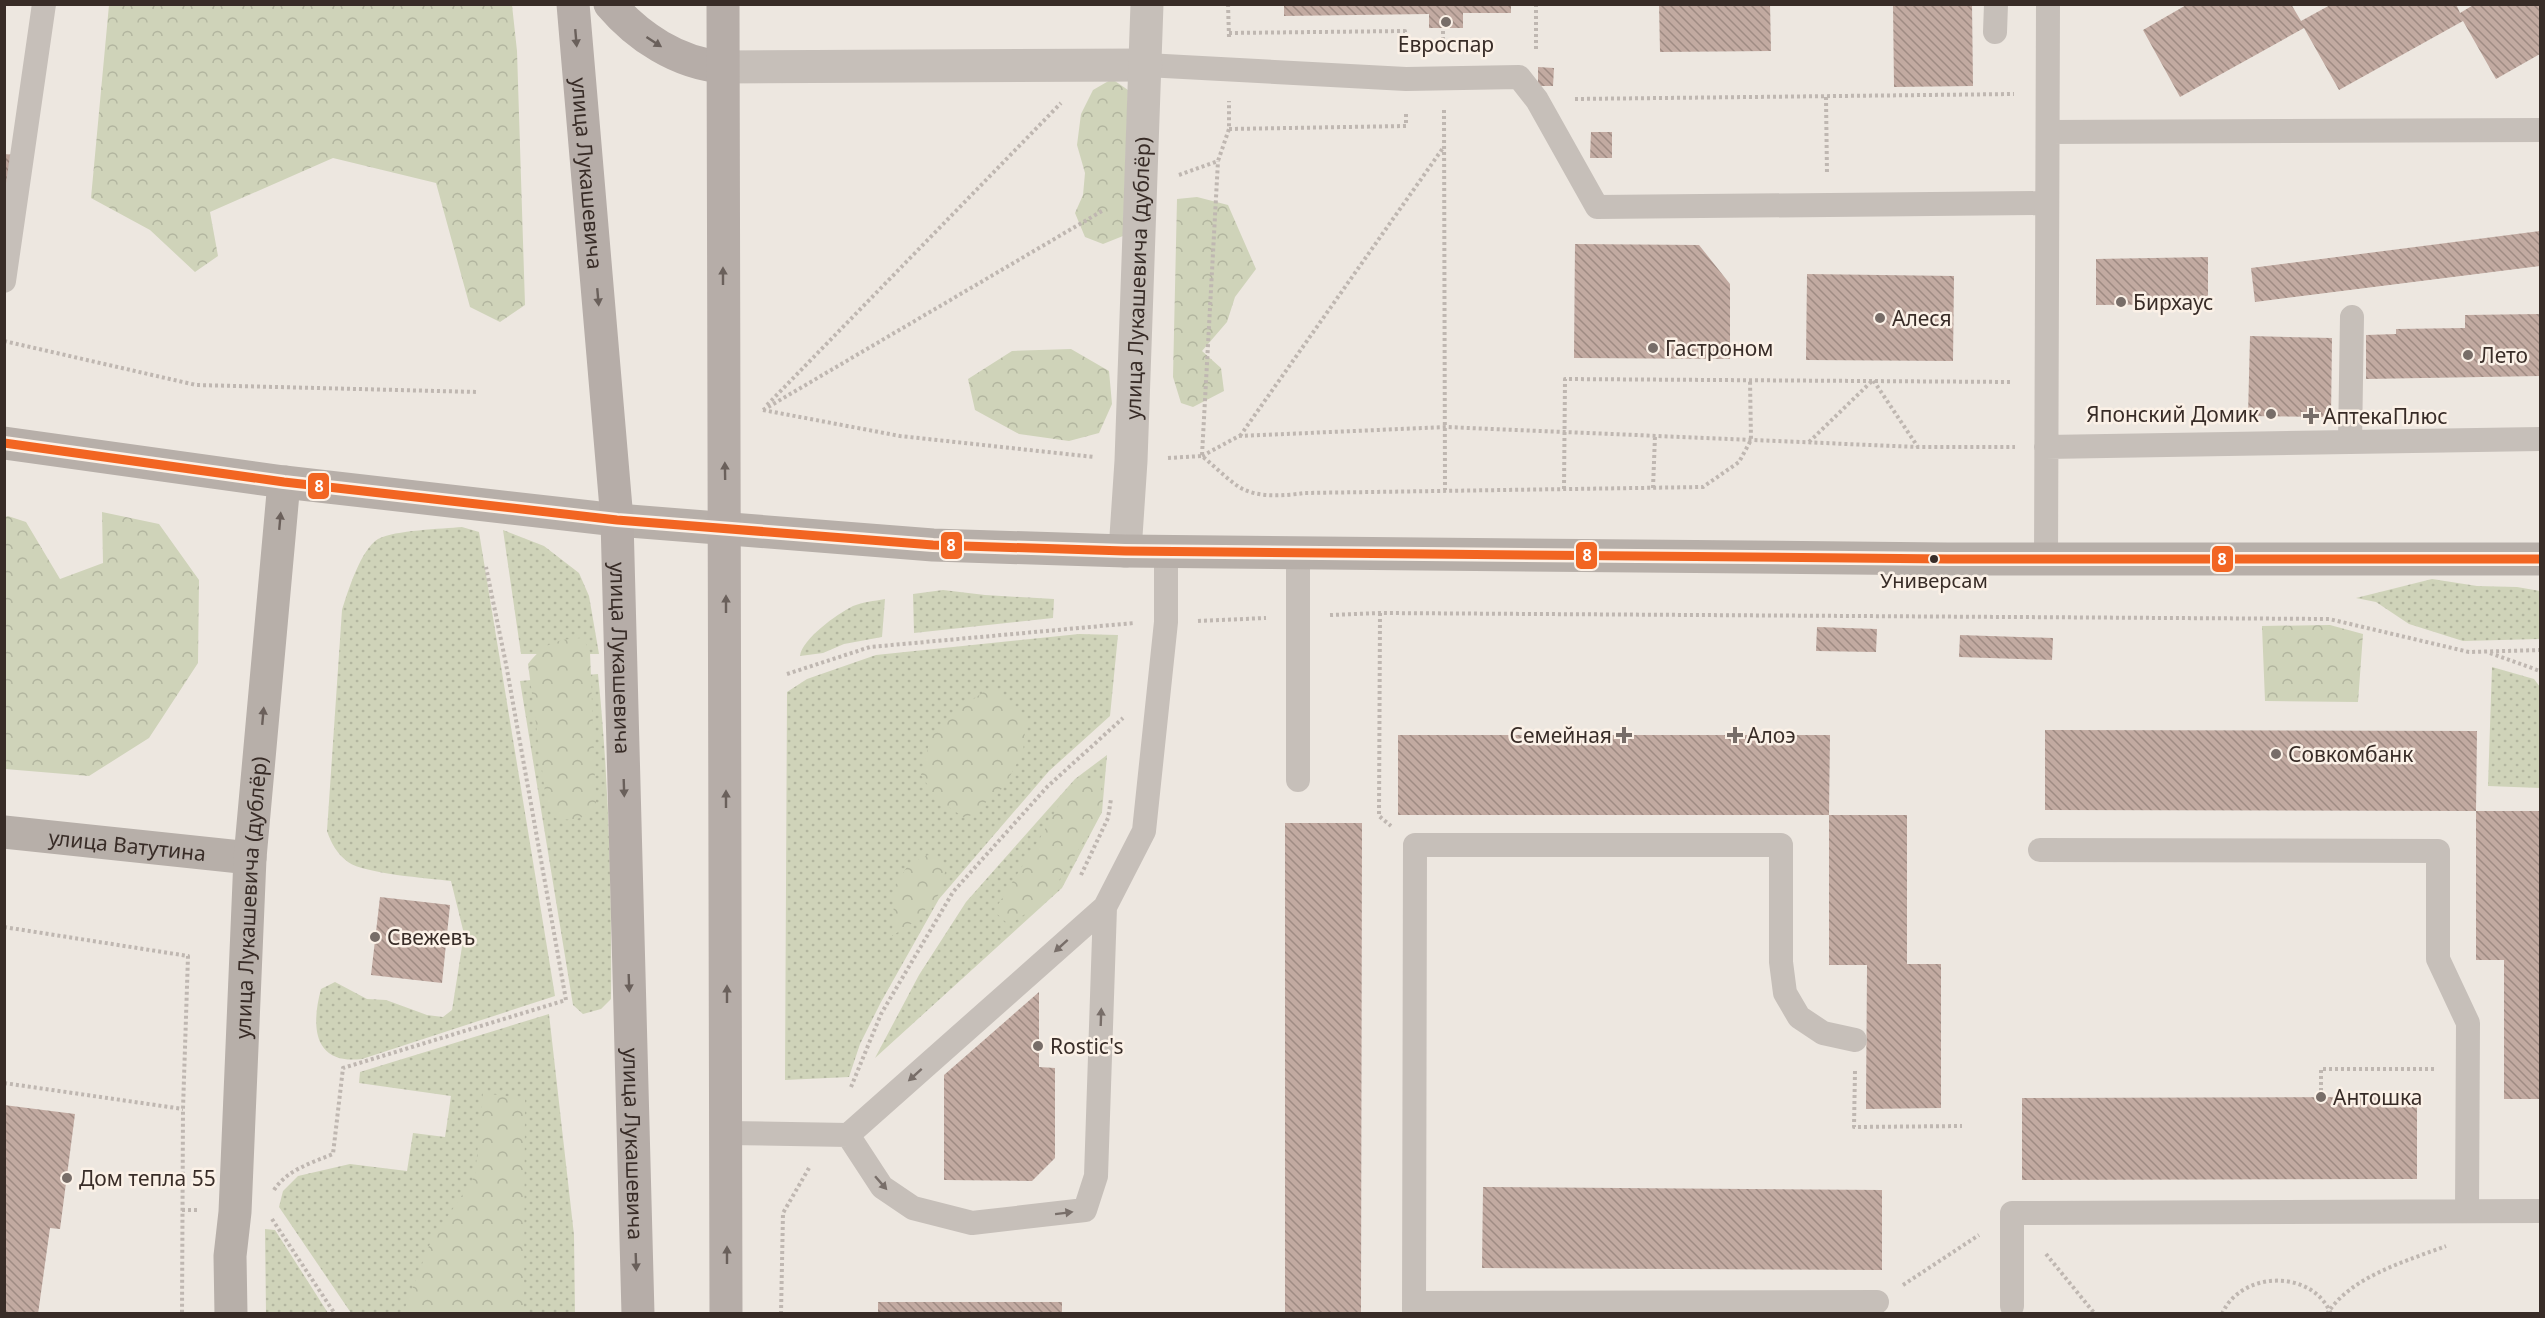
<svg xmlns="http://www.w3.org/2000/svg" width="2545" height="1318" font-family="'Noto Sans',sans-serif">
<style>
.grass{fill:url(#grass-dots)}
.forest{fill:url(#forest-crowns)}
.building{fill:url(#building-back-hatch)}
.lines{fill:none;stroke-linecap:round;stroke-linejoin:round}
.path{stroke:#bfb7b1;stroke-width:4;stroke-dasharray:3 3;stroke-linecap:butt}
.lane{stroke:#c6bfb9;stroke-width:24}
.street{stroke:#c6bfb9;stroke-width:33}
.secondary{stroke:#b7afa9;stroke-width:33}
.primary{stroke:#b6ada8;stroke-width:33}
.bus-1-casing{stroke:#fbf1e7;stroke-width:14}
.bus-1{stroke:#f26522;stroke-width:9}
.oneway{fill:#6a605b}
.oneway2{fill:#6b605b}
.oneway3{fill:#786e69}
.poi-dot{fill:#776d68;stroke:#fbf1e7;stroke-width:2}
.bus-dot{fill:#382c27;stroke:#fbf1e7;stroke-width:2}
.labels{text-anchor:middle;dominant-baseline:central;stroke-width:5;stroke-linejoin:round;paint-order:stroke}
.bus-label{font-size:20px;fill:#382c27;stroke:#fbf1e7}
.poi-label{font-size:21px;fill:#382c27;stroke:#fbf1e7;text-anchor:start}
.street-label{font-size:21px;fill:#382c27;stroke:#fbf1e7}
.line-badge{stroke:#fbf1e7;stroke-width:2}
.badge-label{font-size:16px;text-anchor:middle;font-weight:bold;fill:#fff}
</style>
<defs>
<pattern id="grass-dots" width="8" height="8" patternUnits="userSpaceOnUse" patternTransform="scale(1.5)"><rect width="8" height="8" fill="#cfd3b9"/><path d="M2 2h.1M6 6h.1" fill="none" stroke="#b2b59f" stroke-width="1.8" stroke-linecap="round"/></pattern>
<pattern id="forest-crowns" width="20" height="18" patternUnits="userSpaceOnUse" patternTransform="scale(1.5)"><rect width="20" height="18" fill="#cfd3b9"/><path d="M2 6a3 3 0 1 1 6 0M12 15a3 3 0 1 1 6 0" fill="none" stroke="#b2b59f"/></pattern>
<pattern id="building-back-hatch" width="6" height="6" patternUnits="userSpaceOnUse" patternTransform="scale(1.5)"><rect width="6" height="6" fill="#c2aaa1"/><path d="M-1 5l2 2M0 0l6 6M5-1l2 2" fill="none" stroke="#9f8b83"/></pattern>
</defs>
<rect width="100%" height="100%" fill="#ede7e0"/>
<path class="grass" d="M462 527 479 532 555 996 362 1059C313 1065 311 1026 321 989L335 982 367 999 386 1000 427 1015 443 1017 452 1010 464 934 451 881C427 878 365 874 348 862 337 854 331 843 327 831L342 610C348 591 361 549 378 539 395 530 442 529 462 527Z
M503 530 544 546 579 573 589 596 599 654H521Z
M2432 579 2477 586 2517 587 2540 591V639L2463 641 2409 624 2376 602 2356 598Z
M943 590 985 595 1054 599 1053 618 914 633 913 594Z
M885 599 882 637 844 644 823 653 800 656C802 639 837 614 853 606 863 602 874 601 885 599Z
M1079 634 1118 635 1110 716 1049 771 939 899 881 1002 860 1044 849 1077 785 1080 787 692 807 679 876 655Z
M2492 667 2534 679 2540 687V788L2488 786Z
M598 674C609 782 612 890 611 999L601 1009 583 1014 573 1005 520 681Z
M1107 755 1102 812 1062 888 875 1058 919 975 966 902 1075 779Z
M549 1014 574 1235 575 1313H351L279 1207 283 1191 298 1176 350 1164 407 1171 413 1133 445 1137 451 1096 359 1083 360 1072Z
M265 1229 275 1230 328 1313H266Z"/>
<path class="forest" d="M109 5H512L517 51 525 305 500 322 470 307 436 183 333 158 210 212 218 256 195 272 150 230 91 198Z
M1112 79 1128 90 1123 236 1103 244 1085 237 1075 213 1083 195 1085 173 1077 145 1081 114 1093 90Z
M1197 197 1228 205 1256 269 1235 297 1227 322 1202 351 1221 368 1224 391 1193 407 1181 403 1173 377 1177 199Z
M1071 349 1109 371 1112 404 1099 433 1069 441 1019 434 975 410 968 379 1012 351Z
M102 512 159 524 199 580 198 663 149 738 89 776 5 769V517L8 516 26 522 60 579 103 563Z
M2330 625 2363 634 2358 702 2265 701 2262 626Z
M583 638 590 652 596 805C582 821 575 821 555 818L547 807 528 664C544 643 557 639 583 638Z
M989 688 1009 700 1026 717 1023 752 1004 787 966 819 937 799 921 775 931 736 954 713Z
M1082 777 1101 781 1102 812 1048 898 1009 925 994 911 1040 838 1065 794Z
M928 855 946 866 942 891 914 922 892 936 895 887 908 865Z
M483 1093 525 1099 524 1313H403L431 1241 475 1176Z"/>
<path class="building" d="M1284 4H1511V13H1463V28H1429V14L1284 16Z
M1659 4H1770L1771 51 1660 52Z
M1893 4H1972L1973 86 1894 87Z
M2188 4H2291L2301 21 2332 4H2456L2460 13 2475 4H2540V54L2496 79 2463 21 2339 90 2304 28 2180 97 2143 30Z
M1538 67 1554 68 1553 86H1538Z
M1591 132H1612V158H1590Z
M4 154 16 155 4 227Z
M2540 231V266L2255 302 2251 268Z
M1575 244 1699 245 1730 284V359L1574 358Z
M2208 257V304L2096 305V259Z
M1807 274 1954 276 1953 361 1806 360Z
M2540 314V376L2366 379V335L2396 334V329L2465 328V315Z
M2250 336 2332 338 2331 417 2248 416Z
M1817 627 1877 629 1876 652 1816 651Z
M1960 635 2053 638 2052 660 1959 657Z
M2045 730 2477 731 2476 811H2540V1099H2504V960H2476V811L2045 810Z
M1398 735H1830L1829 815H1398Z
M1829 815H1907V964H1941V1108L1866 1109 1867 965H1829Z
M1285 823H1362L1361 1314H1285Z
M380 897 450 905 442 983 371 975Z
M1039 992V1067L1055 1068V1158L1032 1181 944 1180V1075Z
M2417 1097V1179L2022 1180V1098Z
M4 1105 75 1114 60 1229 50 1228 38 1314H4Z
M1483 1187 1882 1190V1270L1482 1268Z
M878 1302H1062V1314H878Z"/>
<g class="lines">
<path class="path" d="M1228 4 1229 37
M1536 4V49
M1229 33 1405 31V47
M1443 46V28
M1826 97 1827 174
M1575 99 2014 94
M1444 110 1445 490
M1229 129 1406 126V112
M1179 175 1218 161 1229 129V101
M4 341 196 385 478 392
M767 405 1061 103
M763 410 900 436 1094 457
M763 410 1102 211
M1240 436 1443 148
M1809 442 1873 380 1918 447
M1202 455 1218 161
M1202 456 1239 436 1446 427 1918 447H2015
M1168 458 1202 456C1214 466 1226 478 1239 487 1257 498 1284 496 1304 493L1703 487 1739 462 1751 440 1750 380
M1653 488 1655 436
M1564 489 1565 379 2013 382
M1380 613 1379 816 1391 826
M1330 615 1380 613 2329 619 2469 652 2540 650
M1198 621 1266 618
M2490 653 2540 671
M787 674 870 647 1134 623
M1081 875 1108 818 1111 799
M4 927 188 956 183 1109 182 1314
M1855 1071 1854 1127 1962 1126
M4 1083 183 1109
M851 1087 881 1014 953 892 1047 787 1123 718
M2321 1097V1069H2437
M274 1190C287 1170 311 1163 333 1154L343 1068 566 1000 506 664 486 567
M182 1210H199
M272 1219 335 1314
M2046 1254 2095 1314
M1903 1285 1979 1235
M781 1314 783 1213 809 1168
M2222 1314C2241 1270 2313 1269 2331 1314
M2327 1314C2351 1276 2407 1261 2446 1246"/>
<path class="lane" d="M1995 32 1996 4
M1146 65 1406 79 1519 77 1537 100 1597 207 2047 203
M2048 132 2540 130
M4 281 44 4
M2350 442 2352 317
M2046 447 2540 439
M2046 559 2048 4
M1298 780V552
M2040 850 2438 851V959L2468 1023 2467 1211
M727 1133 848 1135 1105 907 1144 831 1166 622V551
M848 1135 882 1187 913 1208 972 1223 1085 1210 1096 1176 1105 907
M1414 1303 1877 1302
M2012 1306V1213L2540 1211
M1414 1314 1415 845H1781V962L1785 993 1799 1017 1823 1033 1855 1040"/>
<g class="street">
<path d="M722 67 1146 65"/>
<path id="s1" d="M1125 551 1131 461 1147 4"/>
</g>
<g class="secondary">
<path d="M4 443 284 482 617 520 933 545 1125 551 1947 559H2540"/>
<path id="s2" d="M4 832 250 858"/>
<path id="s3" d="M231 1314 230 1256 235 1212 250 858 284 482"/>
</g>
<g class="primary">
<path id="s4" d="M573 4 617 520 638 1314"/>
<path d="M610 4C638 37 678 63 722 67"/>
<path d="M723 4 726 1314"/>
</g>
<defs>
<path id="bus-1" d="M4 443 284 482 617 520 933 545 1125 551 1947 559H2540"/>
</defs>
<use href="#bus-1" class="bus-1-casing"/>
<use href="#bus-1" class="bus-1"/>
</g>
<defs><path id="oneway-solid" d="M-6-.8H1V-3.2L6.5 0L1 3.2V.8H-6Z" transform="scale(1.5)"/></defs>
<g class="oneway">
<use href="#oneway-solid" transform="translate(576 38) rotate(85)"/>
<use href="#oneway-solid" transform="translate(654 42) rotate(33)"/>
<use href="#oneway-solid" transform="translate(723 276) rotate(-90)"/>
<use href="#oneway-solid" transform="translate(598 297) rotate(85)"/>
<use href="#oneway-solid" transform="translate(725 471) rotate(-91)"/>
<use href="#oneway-solid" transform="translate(726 604) rotate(-90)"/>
<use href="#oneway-solid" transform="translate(624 788) rotate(88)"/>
<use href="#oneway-solid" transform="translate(726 799) rotate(-90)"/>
<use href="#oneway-solid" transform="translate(629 983) rotate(88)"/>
<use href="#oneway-solid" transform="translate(727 994) rotate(-90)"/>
<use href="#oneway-solid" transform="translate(727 1255) rotate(-90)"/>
<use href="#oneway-solid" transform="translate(636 1262) rotate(88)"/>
</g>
<g class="oneway2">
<use href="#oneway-solid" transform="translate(280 521) rotate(-85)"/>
<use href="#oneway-solid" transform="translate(263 716) rotate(-85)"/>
</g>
<g class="oneway3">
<use href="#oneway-solid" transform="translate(1061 946) rotate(138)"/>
<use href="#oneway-solid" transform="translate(1101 1017) rotate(-88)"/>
<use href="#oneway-solid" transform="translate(915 1075) rotate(138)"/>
<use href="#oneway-solid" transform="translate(881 1183) rotate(49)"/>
<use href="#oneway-solid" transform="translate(1064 1213) rotate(-7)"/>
</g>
<g class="poi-dot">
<circle cx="1446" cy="22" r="6"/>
<circle cx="2121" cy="302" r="6"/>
<circle cx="1880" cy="318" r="6"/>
<circle cx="1653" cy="348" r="6"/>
<circle cx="2468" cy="355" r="6"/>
<circle cx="2271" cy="414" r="6"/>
<path d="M2308 407h6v6h6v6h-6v6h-6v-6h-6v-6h6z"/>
<path d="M1621 726h6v6h6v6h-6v6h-6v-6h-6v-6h6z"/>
<path d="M1732 726h6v6h6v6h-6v6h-6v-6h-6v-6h6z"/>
<circle cx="2276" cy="754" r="6"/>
<circle cx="375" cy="937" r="6"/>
<circle cx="1038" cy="1046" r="6"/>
<circle cx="2321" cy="1097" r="6"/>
<circle cx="67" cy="1178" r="6"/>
</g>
<circle class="bus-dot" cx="1934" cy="559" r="5"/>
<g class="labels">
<g class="bus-label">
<text x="1934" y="580">Универсам</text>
</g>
<g class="poi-label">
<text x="1446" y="44" text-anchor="middle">Евроспар</text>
<text x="2133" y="302">Бирхаус</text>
<text x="1892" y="318">Алеся</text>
<text x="1665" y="348">Гастроном</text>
<text x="2480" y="355">Лето</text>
<text x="2259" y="414" text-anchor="end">Японский Домик</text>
<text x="2323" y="416">АптекаПлюс</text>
<text x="1612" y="735" text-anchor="end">Семейная</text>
<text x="1747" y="735">Алоэ</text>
<text x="2288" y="754">Совкомбанк</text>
<text x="387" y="937">Свежевъ</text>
<text x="1050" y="1046">Rostic's</text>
<text x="2333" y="1097">Антошка</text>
<text x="79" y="1178">Дом тепла 55</text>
</g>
<g class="street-label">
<text stroke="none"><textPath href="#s4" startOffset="170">улица Лукашевича</textPath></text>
<text stroke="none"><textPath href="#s1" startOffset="273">улица Лукашевича (дублёр)</textPath></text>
<text stroke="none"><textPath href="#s4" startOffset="656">улица Лукашевича</textPath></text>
<text stroke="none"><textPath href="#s2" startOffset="124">улица Ватутина</textPath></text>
<text stroke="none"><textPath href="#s3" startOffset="417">улица Лукашевича (дублёр)</textPath></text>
<text stroke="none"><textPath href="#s4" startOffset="1142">улица Лукашевича</textPath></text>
</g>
</g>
<g class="line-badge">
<rect x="307" y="472" width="23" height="28" rx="6" fill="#f26522"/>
<rect x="940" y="531" width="23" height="29" rx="6" fill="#f26522"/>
<rect x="1575" y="541" width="23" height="29" rx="6" fill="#f26522"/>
<rect x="2211" y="545" width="23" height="28" rx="6" fill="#f26522"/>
</g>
<g class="badge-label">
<text x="319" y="492">8</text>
<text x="951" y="551">8</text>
<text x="1587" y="561">8</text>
<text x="2222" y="565">8</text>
</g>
<rect width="2545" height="1318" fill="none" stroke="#382c27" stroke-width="12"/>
</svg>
